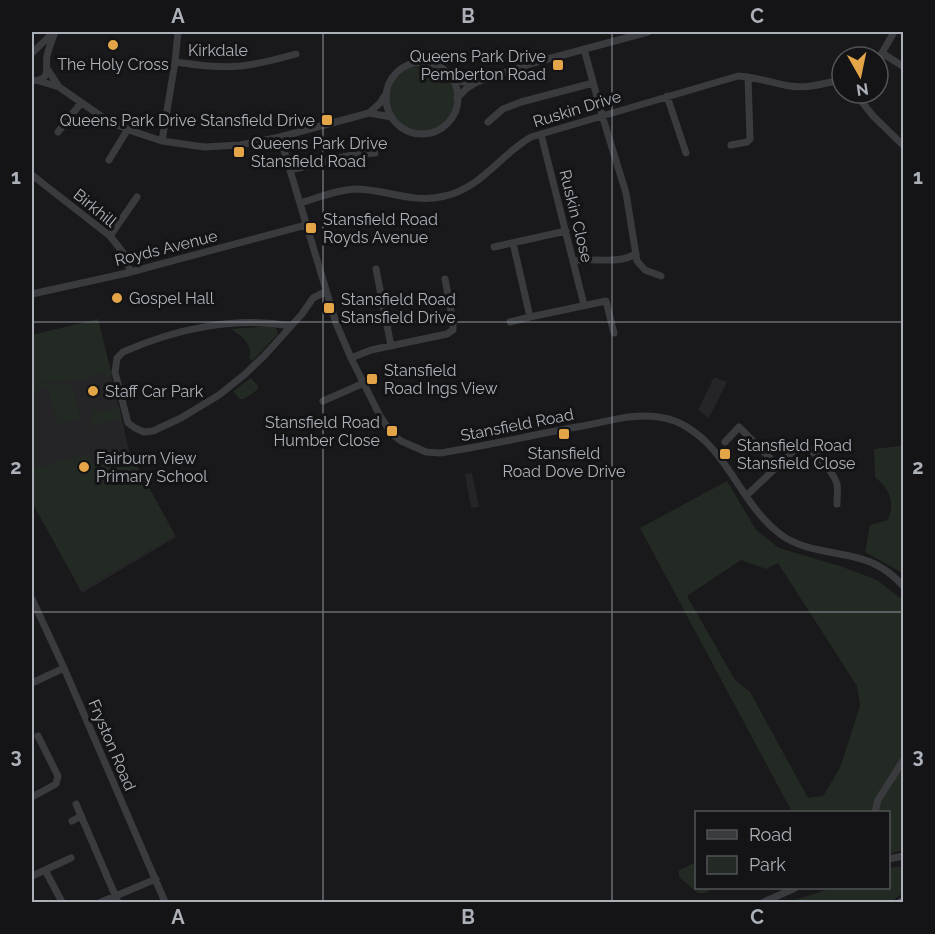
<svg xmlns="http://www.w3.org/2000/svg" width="935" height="934" font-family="Raleway,sans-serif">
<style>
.built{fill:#252527}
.green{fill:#232a23;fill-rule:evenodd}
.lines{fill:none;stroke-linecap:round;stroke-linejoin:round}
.minor{stroke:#3a3b3f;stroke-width:7}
.rail{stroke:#4f5156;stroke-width:2;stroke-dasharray:8 6;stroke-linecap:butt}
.grid{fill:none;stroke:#acb1b9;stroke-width:1.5;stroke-opacity:0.55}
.poi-dot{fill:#e3a548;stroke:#141416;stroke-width:2}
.labels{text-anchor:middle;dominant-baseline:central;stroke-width:6;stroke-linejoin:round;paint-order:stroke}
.street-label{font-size:16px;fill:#acb1b9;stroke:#141416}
.poi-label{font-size:16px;fill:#acb1b9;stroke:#141416;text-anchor:start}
.neatline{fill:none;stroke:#acb1b9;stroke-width:2}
.grid-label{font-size:20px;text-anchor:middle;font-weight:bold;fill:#acb1b9}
</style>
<rect width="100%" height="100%" fill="#19191b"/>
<path class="built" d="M100 331 124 428 129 451 176 537 82 593 32 502V335Z
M714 377 727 382 709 418 698 410Z
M472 473 479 507 471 508 465 474Z"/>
<path class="green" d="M389 98a33 33 0 1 1 66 0a33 33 0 1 1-66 0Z
M98 319 112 376 106 378 105 373 74 381 73 380 43 383 32 386V335Z
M272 326 276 328 278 334 252 361 249 358C254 344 241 336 231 329Z
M251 378 258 386 257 390 244 399H239L233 391Z
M71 383 81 419 58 425 48 388 32 392V388L46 384Z
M118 406H119L122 419 92 426 90 425 93 412 117 408Z
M903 444V573L865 552 870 525 888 520C895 502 890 489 875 477L874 449 900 446Z
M90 454 91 463 104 460 105 465 117 462 116 458 130 454 175 535 81 590 32 502V462L34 468Z
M727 481 756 530 779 548 840 566 877 580 903 600V850L889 854 888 812H792L640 528ZM741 560 766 569 778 563 857 686 860 706 840 768 823 796 808 798 750 692 735 680 687 596Z
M696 862V888H714L705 893H698L679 877V870Z
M903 866V893L891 902H789L832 888H888L889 868Z"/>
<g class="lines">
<path class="minor" d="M584 49 602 115 626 193 637 261 645 270 661 276
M32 53 54 32
M882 53 904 67
M878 57 882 53 894 32
M175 62C197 65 218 68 241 66 259 64 278 59 296 54
M386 98a36 36 0 1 1 72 0a36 36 0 1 1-72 0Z
M48 70 59 87
M452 79 463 82H477
M32 81C52 80 45 69 47 56 49 47 52 40 55 32
M39 81 59 87 108 121 135 132 162 141 190 145 205 147 240 145 280 137 369 113 391 117
M855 93 873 116 904 146
M667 96 686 153
M457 98 467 88 477 82 533 63 648 32
M369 113 380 103 385 95
M488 122 503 109 521 102 593 83
M58 132 81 103
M541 134 584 305
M280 137 336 323 351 358 380 416 392 434 401 441 426 452 440 453C488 446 535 434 583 426 609 421 638 412 664 418 680 421 691 429 703 439 733 467 747 509 780 534 801 550 829 551 854 557 873 561 891 572 904 587
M162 141 175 62 178 32
M731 145 747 142 750 139 748 77
M109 160 128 129
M290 170 352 155 375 153
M32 175 110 236 125 255 130 271
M300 203C318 198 339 189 358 189 388 190 413 204 445 196 481 188 500 155 531 137L738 76C756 77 772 83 790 86 807 89 825 83 842 80
M110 236 137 197
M513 243 530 317 606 301 614 333
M494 247 566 231
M574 261C590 258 606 262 622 259 627 258 632 256 636 254
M376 269 391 346
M32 294 127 273 306 225
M510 322 530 317
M291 326C235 316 175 329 123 352L117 358 115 372 128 423 135 428 144 432 153 431 181 418 219 395 244 375 264 356 302 314 313 298 325 292
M351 358 371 350 447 334 453 330V322L445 279
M323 401 364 383
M725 442 739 427 777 465
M746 496 800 445C813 448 833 471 837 484 838 490 837 497 837 504
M32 599 64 668 165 902
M32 683 64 668
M32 797 56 784 58 776 38 736
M76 804 118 902
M875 812 878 800 904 759
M72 821 81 816
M888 859 904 856
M45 870 62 902
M32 876 71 858
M101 902 156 879
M764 902 795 888"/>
<path class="rail" d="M896 902 904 897"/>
</g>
<path class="grid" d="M323 32V902M612 32V902M32 322H904M32 612H904"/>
<g class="poi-dot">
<circle cx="113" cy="45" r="6"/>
<rect x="552" y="59" width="12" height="12" rx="3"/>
<rect x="321" y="114" width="12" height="12" rx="3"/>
<rect x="233" y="146" width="12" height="12" rx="3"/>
<rect x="305" y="222" width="12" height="12" rx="3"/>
<circle cx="117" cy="298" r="6"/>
<rect x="323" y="302" width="12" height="12" rx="3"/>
<rect x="366" y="373" width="12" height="12" rx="3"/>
<circle cx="93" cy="391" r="6"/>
<rect x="386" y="425" width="12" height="12" rx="3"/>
<rect x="558" y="428" width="12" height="12" rx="3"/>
<rect x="719" y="448" width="12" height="12" rx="3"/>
<circle cx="84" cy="467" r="6"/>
</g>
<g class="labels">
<g class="street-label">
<text x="218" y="50">Kirkdale</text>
<text transform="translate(577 109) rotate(-17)">Ruskin Drive</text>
<text transform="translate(95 208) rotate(39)">Birkhill</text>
<text transform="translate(576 216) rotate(76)">Ruskin Close</text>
<text transform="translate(166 248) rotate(-14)">Royds Avenue</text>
<text transform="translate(517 425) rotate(-11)">Stansfield Road</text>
<text transform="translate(112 745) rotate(67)">Fryston Road</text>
</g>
<g class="poi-label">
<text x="546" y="56" text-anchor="end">Queens Park Drive<tspan x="546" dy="18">Pemberton Road</tspan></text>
<text x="113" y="64" text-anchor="middle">The Holy Cross</text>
<text x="315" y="120" text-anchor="end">Queens Park Drive Stansfield Drive</text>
<text x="251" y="143">Queens Park Drive<tspan x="251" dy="18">Stansfield Road</tspan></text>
<text x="323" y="219">Stansfield Road<tspan x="323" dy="18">Royds Avenue</tspan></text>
<text x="129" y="298">Gospel Hall</text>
<text x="341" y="299">Stansfield Road<tspan x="341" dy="18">Stansfield Drive</tspan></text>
<text x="384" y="370">Stansfield<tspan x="384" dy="18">Road Ings View</tspan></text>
<text x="105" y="391">Staff Car Park</text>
<text x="380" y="422" text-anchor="end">Stansfield Road<tspan x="380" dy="18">Humber Close</tspan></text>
<text x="737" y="445">Stansfield Road<tspan x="737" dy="18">Stansfield Close</tspan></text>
<text x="564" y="453" text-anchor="middle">Stansfield<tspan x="564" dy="18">Road Dove Drive</tspan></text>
<text x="96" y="458">Fairburn View<tspan x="96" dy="18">Primary School</tspan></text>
</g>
</g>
<rect width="935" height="934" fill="none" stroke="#141416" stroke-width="66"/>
<rect x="695" y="811" width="195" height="78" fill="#141416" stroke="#515357" stroke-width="1.5"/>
<rect x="707" y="830" width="30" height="9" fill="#3a3b3f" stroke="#515357" stroke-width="1.5"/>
<text x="749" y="841" font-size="18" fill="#acb1b9">Road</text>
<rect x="707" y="856" width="30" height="18" fill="#232a23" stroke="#515357" stroke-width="1.5"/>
<text x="749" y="871" font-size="18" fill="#acb1b9">Park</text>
<g transform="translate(860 75) rotate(171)"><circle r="28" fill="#141416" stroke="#515357" stroke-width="1.5"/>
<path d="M0-4.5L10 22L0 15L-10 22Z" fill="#e3a548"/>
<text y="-9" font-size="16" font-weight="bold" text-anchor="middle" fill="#acb1b9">N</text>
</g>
<rect x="33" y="33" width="869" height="868" class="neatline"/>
<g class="grid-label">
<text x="178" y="23">A</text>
<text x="468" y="23">B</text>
<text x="757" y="23">C</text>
<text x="16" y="184">1</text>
<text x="918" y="184">1</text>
<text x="16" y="474">2</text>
<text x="918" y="474">2</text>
<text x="16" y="763">3</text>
<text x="918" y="763">3</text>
<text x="178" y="924">A</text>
<text x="468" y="924">B</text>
<text x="757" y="924">C</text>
</g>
</svg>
